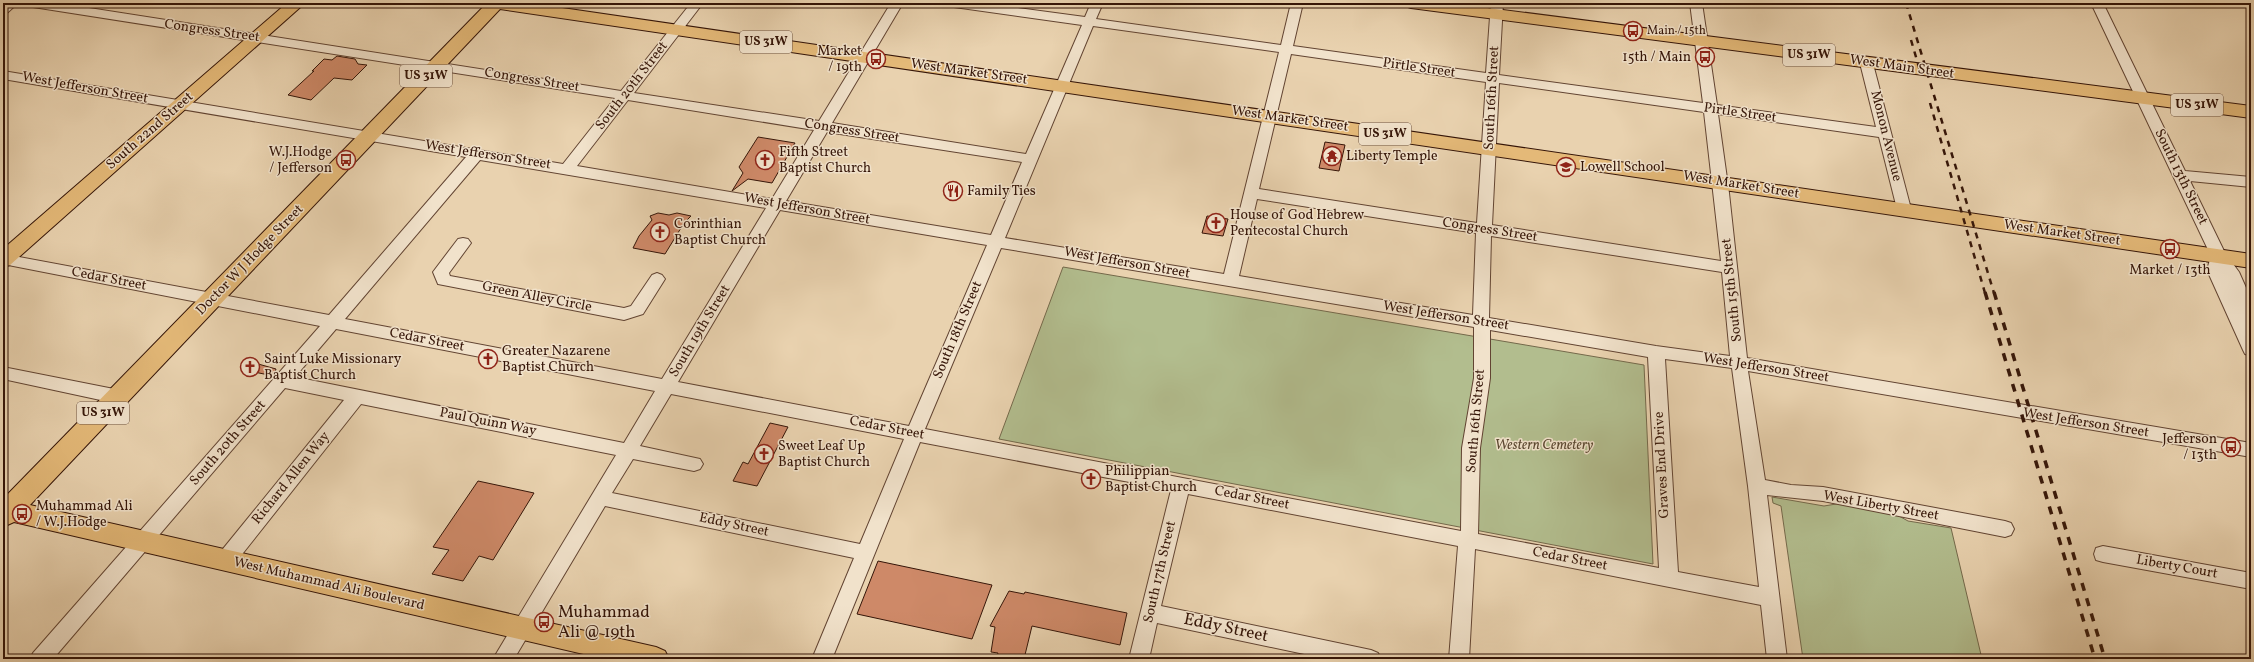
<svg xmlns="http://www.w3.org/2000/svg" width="2254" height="662" font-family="Vollkorn,serif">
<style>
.green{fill:#b2bd8e;stroke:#74694b}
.building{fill:#ce8968;stroke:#351508}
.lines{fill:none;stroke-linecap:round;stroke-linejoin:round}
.minor-casing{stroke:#624432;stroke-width:2}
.major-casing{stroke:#351508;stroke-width:2}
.minor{fill:#f1e2cb;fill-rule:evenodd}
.major{fill:#e4b978;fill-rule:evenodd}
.rail-far1{stroke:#351508;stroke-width:2.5;stroke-dasharray:6 6;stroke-linecap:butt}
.rail{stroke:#351508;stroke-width:3.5;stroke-dasharray:8 8;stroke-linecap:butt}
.labels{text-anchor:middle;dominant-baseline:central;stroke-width:3;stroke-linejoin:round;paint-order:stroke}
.far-poi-label{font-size:12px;fill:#351508;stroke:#f1e2cb;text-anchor:start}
.shield{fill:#f1e2cb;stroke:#6d5242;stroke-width:1}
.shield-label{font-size:13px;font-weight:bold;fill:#351508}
.street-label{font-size:14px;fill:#351508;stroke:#f1e2cb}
.poi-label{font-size:14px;fill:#351508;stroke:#f1e2cb;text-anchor:start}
.park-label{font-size:14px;font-style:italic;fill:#5a4730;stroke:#f1e2cb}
.near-poi-label{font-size:17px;fill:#351508;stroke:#f1e2cb;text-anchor:start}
.near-street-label{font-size:17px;fill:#351508;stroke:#f1e2cb}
</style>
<rect width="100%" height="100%" fill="#e9d2af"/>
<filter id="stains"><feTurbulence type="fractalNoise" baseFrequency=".005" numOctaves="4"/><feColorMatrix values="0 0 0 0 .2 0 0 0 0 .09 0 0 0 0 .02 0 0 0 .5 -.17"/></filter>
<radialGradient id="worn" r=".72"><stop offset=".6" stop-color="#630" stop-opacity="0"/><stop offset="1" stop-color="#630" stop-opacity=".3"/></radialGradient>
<path class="green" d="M1063 267 1644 365 1653 564 999 439Z
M1772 497 1824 506 1842 503 1890 511 1908 521 1951 528 1982 659H1803L1781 506 1773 503Z"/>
<path class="building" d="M337 56 355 59 358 64 367 65 352 80 334 78 311 100 288 95 314 71H312L324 59 332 60Z
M758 137 795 143 772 183 748 179 732 191 743 173 739 167Z
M1325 142 1345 145 1339 171 1319 168Z
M658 213 669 215 677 213 691 216 684 223 665 254 633 248 639 236 652 220 650 216Z
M1207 216 1228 219 1223 236 1202 233Z
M251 362 276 369 274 376 244 370Z
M770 423 788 427 757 486 733 481 743 462 748 464Z
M478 481 534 493 493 560 479 556 463 581 432 574 449 550 433 547Z
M878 561 992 585 972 639 857 614Z
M1009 591 1024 594 1025 592 1127 613 1120 645 1032 626 1024 659H996L998 653 991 652 995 627 990 626Z"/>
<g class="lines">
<defs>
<path id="minor" d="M4 3H18L7 13 3 14Z
M27 3H57L621 91 691 3H703L634 93 819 121 891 3H903L832 123 1026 154 1082 25 954 7 948 3H981L1085 17 1091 3H1103L1096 19 1281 45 1291 3H1303L1293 46 1486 73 1491 3H1503L1499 75 1703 103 1690 3H1702L1717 105 1876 127 1860 63 1862 60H1872L1911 209 1909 213H1899L1897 209 1879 137 1718 114 1729 193 1747 358 2251 443V457L1748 371 1765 480 1791 485 1823 487 2005 521 2011 523 2014 529 2011 535 2005 537 1823 501 1767 495 1787 659H1767L1761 605 1475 549 1469 659H1449L1458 546 1188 494 1161 606 1371 650 1378 653 1381 659H1328L1157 623 1149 659H1129L1171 490 920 442 832 659H812L854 558 605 506 514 659H493L616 455 361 404 232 567 225 569 218 567 216 561 218 555 344 400 285 388 53 659H30L33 653 320 326 3 264V254L329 315 466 157 3 79V71L563 164 615 98 33 7ZM1093 26 1279 52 1224 274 1005 238ZM1291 54 1486 82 1477 223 1259 189ZM1499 83 1704 112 1721 261 1492 225ZM628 100 814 130 772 199 577 166ZM827 132 1022 162 991 235 786 201ZM480 160 766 208 662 379 345 319ZM1257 199 1476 233 1473 315 1239 276ZM780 210 987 245 909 426 678 382ZM1491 236 1722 272 1730 356 1656 346 1489 318ZM1001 248 1474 327V378L1462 448 1461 531 925 429ZM336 329 655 391 624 443 295 377ZM1490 330 1648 357 1659 568 1478 534 1480 448 1490 378ZM1665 359 1732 368 1748 486 1759 587 1678 572ZM671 394 904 439 860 544 612 493 633 459 694 471 700 469 703 464 700 459 640 446Z
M2091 3H2103L2185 171 2251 177V187L2190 181 2225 253 2239 272 2251 299V323L2246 321 2251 332V356L2245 354 2243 350 2207 270 2211 256Z
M463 238 468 239 471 243 449 273 450 276 624 308 631 306 652 275 657 273 662 275 665 279 643 314 624 320 438 284 433 272 458 239Z
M3 367 119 390 125 392 127 397 125 402 119 404 3 379Z
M2103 546 2251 573V589L2103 562 2096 560 2094 554 2096 548Z"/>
<path id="major" d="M287 3H305L10 265 3 267V249Z
M487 3H528L2251 254V268L500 9 30 505 656 647 665 651 669 659H605L14 522 3 527V499Z
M1403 3H1449L2251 106V118L1411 8 1405 6Z"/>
</defs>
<use href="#minor" class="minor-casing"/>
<use href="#major" class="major-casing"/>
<use href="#minor" class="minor"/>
<use href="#major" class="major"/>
<path class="rail-far1" d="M1906 3 1994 293
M1911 40 1921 74
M1930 103 1985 293"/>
<path class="rail" d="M1985 292 2095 659
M1994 292 2105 659"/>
</g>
<defs>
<symbol id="bus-ring" viewBox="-11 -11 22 22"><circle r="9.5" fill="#f1e2cb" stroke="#8f2418" stroke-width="1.5"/><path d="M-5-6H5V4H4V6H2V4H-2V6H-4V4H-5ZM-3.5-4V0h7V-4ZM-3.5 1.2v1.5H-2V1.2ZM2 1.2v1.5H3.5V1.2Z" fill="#8f2418"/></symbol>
<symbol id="temple-ring" viewBox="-11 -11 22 22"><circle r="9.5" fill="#f1e2cb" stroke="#8f2418" stroke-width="1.5"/><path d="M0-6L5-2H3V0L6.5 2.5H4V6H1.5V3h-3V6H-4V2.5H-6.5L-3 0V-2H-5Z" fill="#8f2418"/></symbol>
<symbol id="church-ring" viewBox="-11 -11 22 22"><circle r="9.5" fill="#f1e2cb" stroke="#8f2418" stroke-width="1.5"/><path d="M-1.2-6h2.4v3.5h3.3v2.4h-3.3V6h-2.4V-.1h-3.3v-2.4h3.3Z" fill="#8f2418"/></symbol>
<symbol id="school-ring" viewBox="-11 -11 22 22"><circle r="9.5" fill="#f1e2cb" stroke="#8f2418" stroke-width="1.5"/><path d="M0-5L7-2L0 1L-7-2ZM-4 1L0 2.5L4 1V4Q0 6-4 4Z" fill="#8f2418"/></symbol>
<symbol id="restaurant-ring" viewBox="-11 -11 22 22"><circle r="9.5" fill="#f1e2cb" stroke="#8f2418" stroke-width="1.5"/><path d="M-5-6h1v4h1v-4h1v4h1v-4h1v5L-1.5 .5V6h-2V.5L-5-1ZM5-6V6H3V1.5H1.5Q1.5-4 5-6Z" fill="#8f2418"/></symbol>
</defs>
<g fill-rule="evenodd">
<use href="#bus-ring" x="1622" y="20" width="22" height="22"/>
<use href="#bus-ring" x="1694" y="46" width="22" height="22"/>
<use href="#bus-ring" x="865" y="48" width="22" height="22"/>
<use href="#temple-ring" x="1321" y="145" width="22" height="22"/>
<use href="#bus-ring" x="335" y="149" width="22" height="22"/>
<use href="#church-ring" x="754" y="149" width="22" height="22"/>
<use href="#school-ring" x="1555" y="156" width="22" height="22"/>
<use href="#restaurant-ring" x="942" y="180" width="22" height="22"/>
<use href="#church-ring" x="1205" y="212" width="22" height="22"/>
<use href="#church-ring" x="649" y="221" width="22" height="22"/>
<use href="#bus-ring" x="2159" y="238" width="22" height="22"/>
<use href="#church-ring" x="477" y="348" width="22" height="22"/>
<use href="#church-ring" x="239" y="356" width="22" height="22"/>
<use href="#bus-ring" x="2220" y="436" width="22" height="22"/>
<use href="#church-ring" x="753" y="443" width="22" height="22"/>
<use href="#church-ring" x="1080" y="468" width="22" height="22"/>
<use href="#bus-ring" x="11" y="503" width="22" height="22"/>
<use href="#bus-ring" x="533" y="611" width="22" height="22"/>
</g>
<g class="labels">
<g class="far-poi-label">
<text x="1647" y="31">Main / 15th</text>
</g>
<g class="shield">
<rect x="740" y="31" width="52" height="22" rx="3"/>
<rect x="1783" y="44" width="52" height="22" rx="3"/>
<rect x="400" y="65" width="52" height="22" rx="3"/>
<rect x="2171" y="94" width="52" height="22" rx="3"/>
<rect x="1359" y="123" width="52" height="22" rx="3"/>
<rect x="77" y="402" width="52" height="22" rx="3"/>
</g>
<g class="shield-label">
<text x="766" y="42">US 31W</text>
<text x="1809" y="55">US 31W</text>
<text x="426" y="76">US 31W</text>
<text x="2197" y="105">US 31W</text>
<text x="1385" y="134">US 31W</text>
<text x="103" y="413">US 31W</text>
</g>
<g class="street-label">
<text transform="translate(212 31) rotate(8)">Congress Street</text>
<text transform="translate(1902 67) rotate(8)">West Main Street</text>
<text transform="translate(1419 68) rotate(8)">Pirtle Street</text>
<text transform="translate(969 72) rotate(8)">West Market Street</text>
<text transform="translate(532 80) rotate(9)">Congress Street</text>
<text transform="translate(632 86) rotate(-52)">South 20th Street</text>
<text transform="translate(85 88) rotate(10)">West Jefferson Street</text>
<text transform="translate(1492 98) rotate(-87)">South 16th Street</text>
<text transform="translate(1740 113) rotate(8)">Pirtle Street</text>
<text transform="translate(1290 119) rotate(8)">West Market Street</text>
<text transform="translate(150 131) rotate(-41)">South 22nd Street</text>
<text transform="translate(852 131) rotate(9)">Congress Street</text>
<text transform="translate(1886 136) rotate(76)">Monon Avenue</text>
<text transform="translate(488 155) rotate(9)">West Jefferson Street</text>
<text transform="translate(2181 177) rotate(64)">South 13th Street</text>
<text transform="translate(1741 185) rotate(9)">West Market Street</text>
<text transform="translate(807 209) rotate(10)">West Jefferson Street</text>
<text transform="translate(1490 230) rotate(9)">Congress Street</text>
<text transform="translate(2062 233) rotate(8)">West Market Street</text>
<text transform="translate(250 260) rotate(-46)">Doctor W J Hodge Street</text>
<text transform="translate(1127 263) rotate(10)">West Jefferson Street</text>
<text transform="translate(109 279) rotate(11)">Cedar Street</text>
<text transform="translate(1732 290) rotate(-96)">South 15th Street</text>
<text transform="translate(537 297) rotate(11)">Green Alley Circle</text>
<text transform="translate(1446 316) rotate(9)">West Jefferson Street</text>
<text transform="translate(958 330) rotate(-67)">South 18th Street</text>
<text transform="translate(700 331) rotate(-59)">South 19th Street</text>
<text transform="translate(427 340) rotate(11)">Cedar Street</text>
<text transform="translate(1766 368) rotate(9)">West Jefferson Street</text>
<text transform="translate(1476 421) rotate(-85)">South 16th Street</text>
<text transform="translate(488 422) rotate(11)">Paul Quinn Way</text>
<text transform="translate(2086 423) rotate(9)">West Jefferson Street</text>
<text transform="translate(887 428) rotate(11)">Cedar Street</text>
<text transform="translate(228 443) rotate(-49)">South 20th Street</text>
<text transform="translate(1662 465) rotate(-93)">Graves End Drive</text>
<text transform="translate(291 478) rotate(-51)">Richard Allen Way</text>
<text transform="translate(1252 498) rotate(11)">Cedar Street</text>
<text transform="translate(1881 506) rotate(10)">West Liberty Street</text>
<text transform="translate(734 525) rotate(12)">Eddy Street</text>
<text transform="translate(1570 559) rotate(11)">Cedar Street</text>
<text transform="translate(2177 567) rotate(10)">Liberty Court</text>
<text transform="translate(1160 572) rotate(-77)">South 17th Street</text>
<text transform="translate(329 584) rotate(13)">West Muhammad Ali Boulevard</text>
</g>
<g class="poi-label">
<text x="862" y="51" text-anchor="end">Market<tspan x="862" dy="16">/ 19th</tspan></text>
<text x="1691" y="57" text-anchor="end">15th / Main</text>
<text x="332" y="152" text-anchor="end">W.J.Hodge<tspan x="332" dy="16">/ Jefferson</tspan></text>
<text x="779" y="152">Fifth Street<tspan x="779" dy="16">Baptist Church</tspan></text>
<text x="1346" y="156">Liberty Temple</text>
<text x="1580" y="167">Lowell School</text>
<text x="967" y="191">Family Ties</text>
<text x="1230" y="215">House of God Hebrew<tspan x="1230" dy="16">Pentecostal Church</tspan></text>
<text x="674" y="224">Corinthian<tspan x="674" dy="16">Baptist Church</tspan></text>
<text x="2170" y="270" text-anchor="middle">Market / 13th</text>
<text x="502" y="351">Greater Nazarene<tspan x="502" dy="16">Baptist Church</tspan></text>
<text x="264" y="359">Saint Luke Missionary<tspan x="264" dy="16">Baptist Church</tspan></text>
<text x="2217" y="439" text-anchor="end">Jefferson<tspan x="2217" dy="16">/ 13th</tspan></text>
<text x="778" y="446">Sweet Leaf Up<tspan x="778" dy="16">Baptist Church</tspan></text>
<text x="1105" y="471">Philippian<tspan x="1105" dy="16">Baptist Church</tspan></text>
<text x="36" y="506">Muhammad Ali<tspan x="36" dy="16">/ W.J.Hodge</tspan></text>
</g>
<g class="park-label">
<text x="1544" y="445">Western Cemetery</text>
</g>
<g class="near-poi-label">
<text x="558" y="612">Muhammad<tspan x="558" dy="20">Ali @ 19th</tspan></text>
</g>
<g class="near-street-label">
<text transform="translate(1226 628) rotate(12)">Eddy Street</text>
</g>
</g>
<rect width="2254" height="662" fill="none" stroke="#e9d2af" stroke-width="16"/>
<rect x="4" y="4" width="2246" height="654" fill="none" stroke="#351508" stroke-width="2"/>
<rect x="8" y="8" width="2238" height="646" fill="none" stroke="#351508"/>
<rect width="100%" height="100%" filter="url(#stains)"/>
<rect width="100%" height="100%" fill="url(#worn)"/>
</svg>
